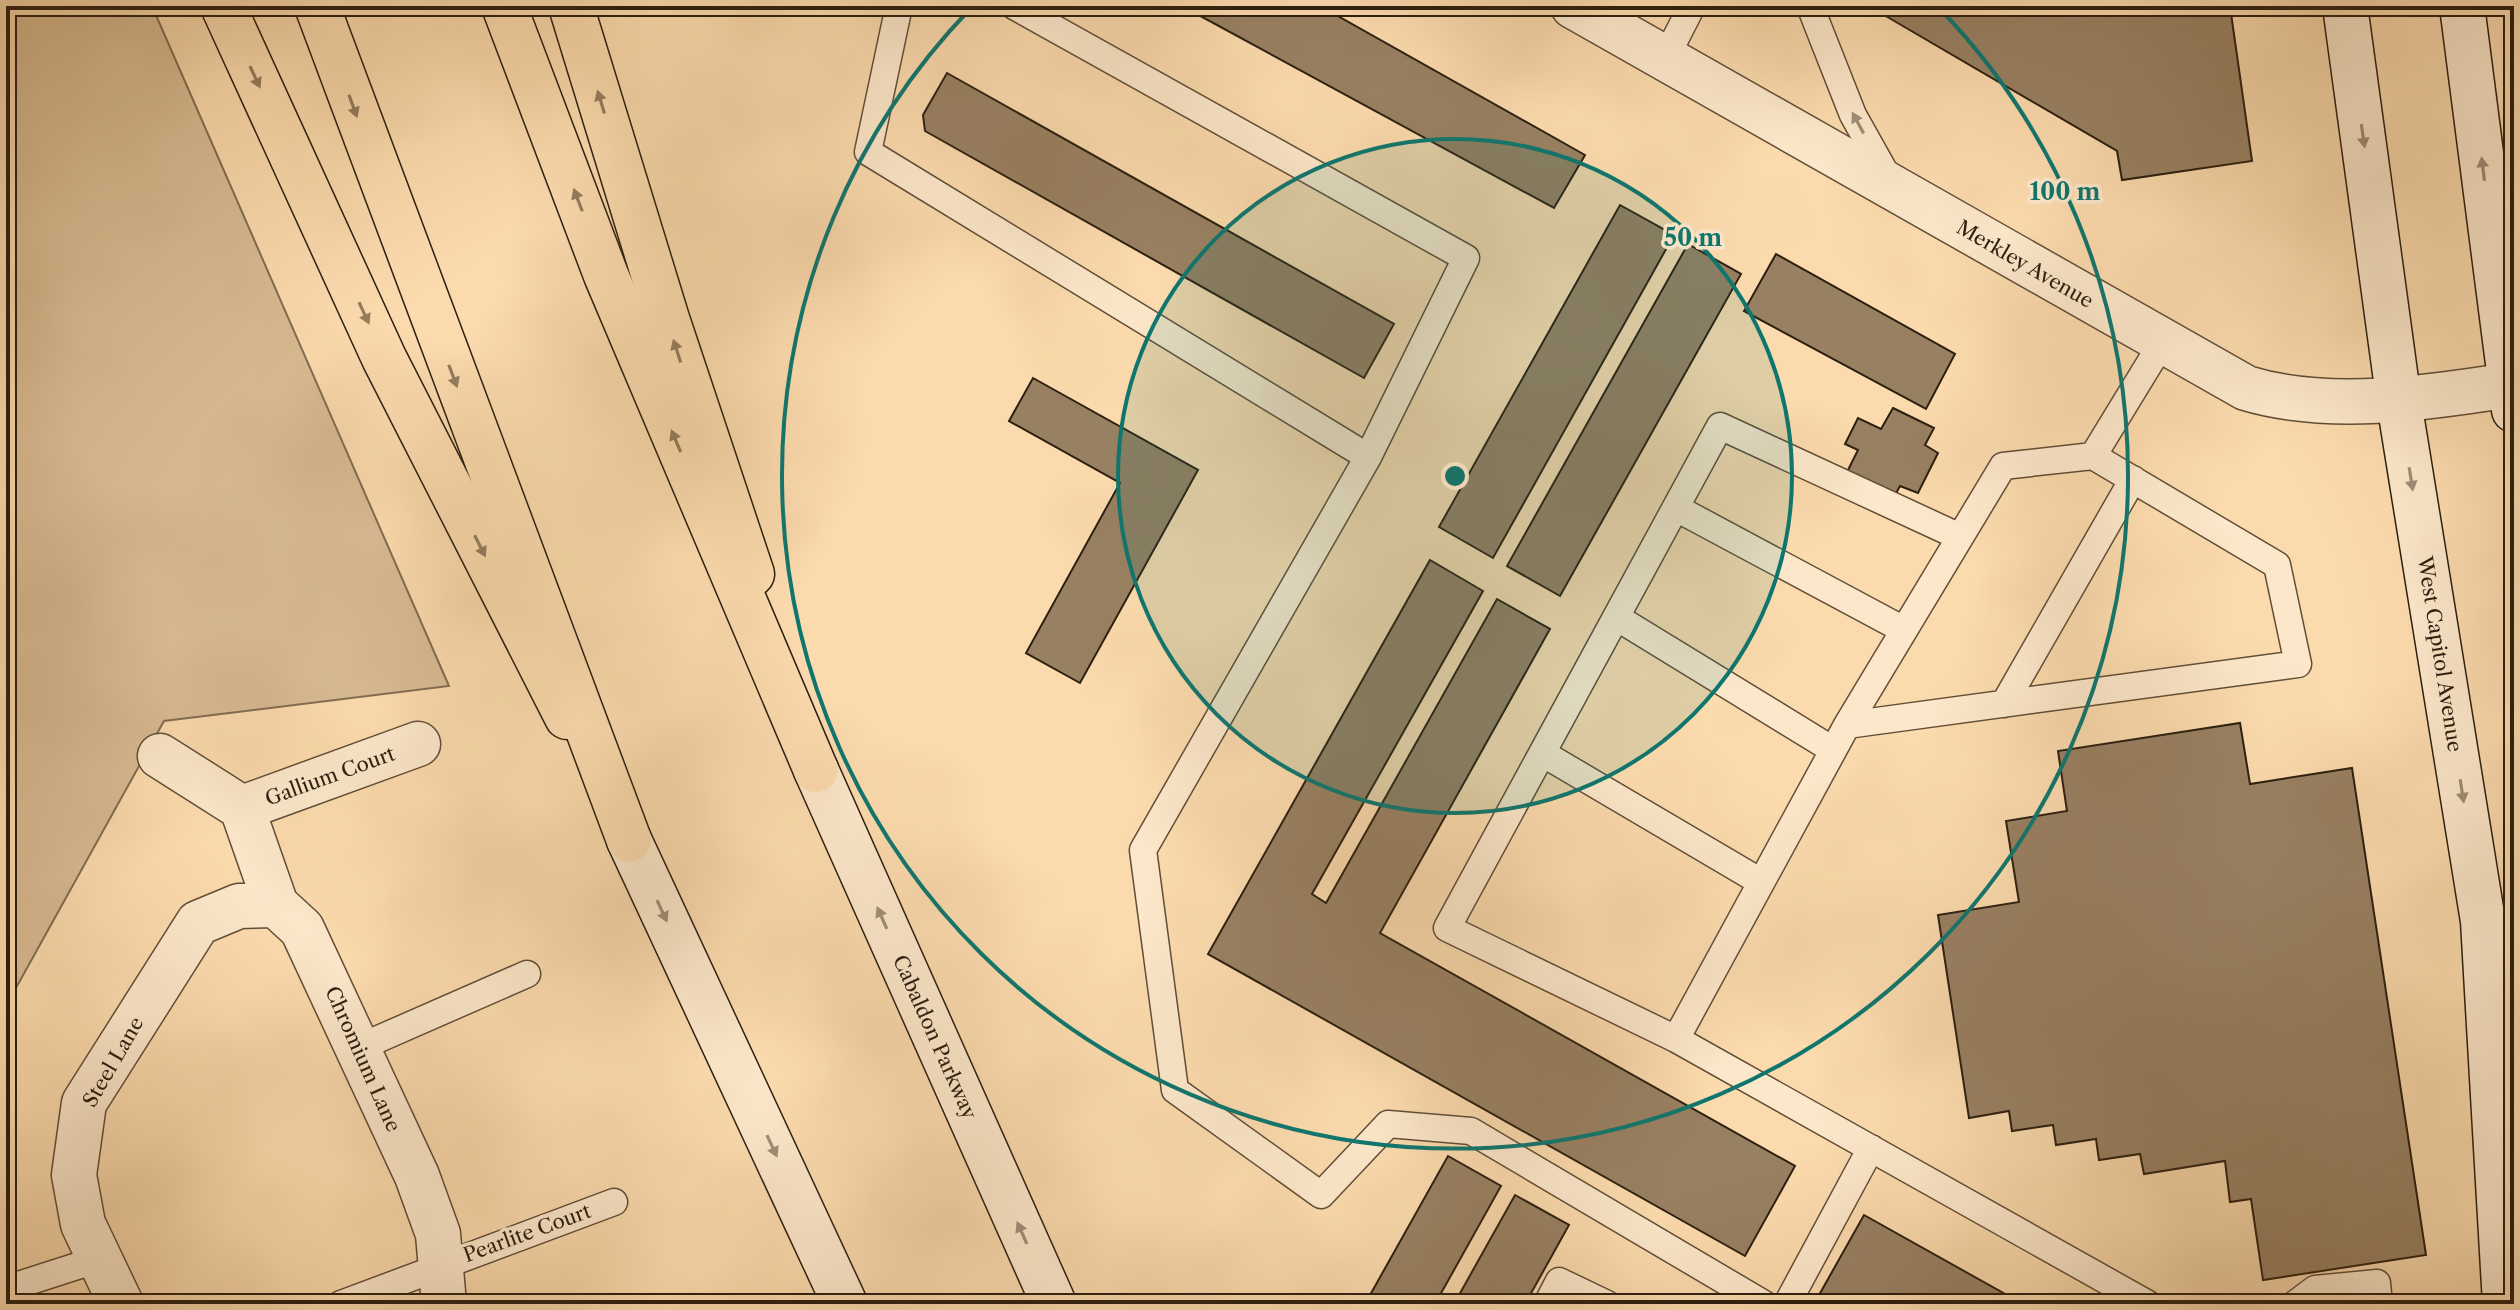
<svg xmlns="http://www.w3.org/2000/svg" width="2520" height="1310" font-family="'Libre Caslon Text',serif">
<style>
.green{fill:#d8ba92;stroke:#826c51;stroke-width:2}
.building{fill:#988062;stroke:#2c1f10;stroke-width:2}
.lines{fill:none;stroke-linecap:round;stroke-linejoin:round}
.lane-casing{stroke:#604e37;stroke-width:29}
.street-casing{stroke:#604e37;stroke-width:47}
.secondary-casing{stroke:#2c1f10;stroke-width:47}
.primary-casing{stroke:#2c1f10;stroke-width:47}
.highway-casing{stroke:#2c1f10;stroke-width:47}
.lane{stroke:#fce7ca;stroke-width:26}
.street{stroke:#fce7ca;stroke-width:44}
.secondary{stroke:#fce7ca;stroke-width:44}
.primary{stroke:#fbdaad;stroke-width:44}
.highway{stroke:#fbdaad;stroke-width:44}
.oneway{fill:#947c5e}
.oneway2{fill:#9e8d76}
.ring{fill:none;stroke:#0f766e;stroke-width:4}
.labels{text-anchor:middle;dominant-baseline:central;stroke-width:7;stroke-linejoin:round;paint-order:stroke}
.street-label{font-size:20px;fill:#2c1f10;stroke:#fce7ca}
.centre{fill:#0f766e;stroke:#fce7ca;stroke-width:4}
.ring-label{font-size:24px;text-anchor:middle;font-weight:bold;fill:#0f766e;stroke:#fce7ca;stroke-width:7;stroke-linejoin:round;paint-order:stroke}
</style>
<rect width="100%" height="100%" fill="#fbdaad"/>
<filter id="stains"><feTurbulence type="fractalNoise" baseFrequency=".0025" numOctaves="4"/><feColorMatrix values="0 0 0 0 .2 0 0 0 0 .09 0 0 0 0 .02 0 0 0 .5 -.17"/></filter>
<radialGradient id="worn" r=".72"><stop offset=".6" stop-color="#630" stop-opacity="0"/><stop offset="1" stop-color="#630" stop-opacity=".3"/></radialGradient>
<path class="green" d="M6 6H152L449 686 164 721 6 1006Z"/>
<path class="building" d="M1182 6H1320L1585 155 1554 208Z
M1889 6H2230L2252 161 2122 180 2117 151 1884 15Z
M947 73 1394 324 1364 378 925 131 923 115Z
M1620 205 1674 235 1493 558 1439 527Z
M1688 244 1741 274 1560 596 1507 566Z
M1776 254 1955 354 1926 409 1744 311Z
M1033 378 1198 470 1080 683 1026 653 1120 483 1009 421Z
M1893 408 1934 428 1925 445 1938 453 1918 493 1900 486 1893 499 1845 476 1858 450 1845 444 1858 418 1881 429Z
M1430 560 1483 591 1312 894 1326 903 1497 599 1550 629 1380 933 1795 1166 1745 1256 1208 954Z
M2240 723 2250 784 2352 768 2426 1255 2263 1280 2251 1199 2230 1202 2225 1161 2144 1174 2140 1154 2099 1160 2096 1139 2056 1145 2053 1125 2012 1131 2009 1111 1969 1118 1938 915 2019 902 2006 821 2067 811 2058 751Z
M1448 1156 1501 1186 1435 1304H1365Z
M1515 1195 1569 1225 1525 1304H1454Z
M1864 1215 2023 1304H1814Z"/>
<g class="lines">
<defs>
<path id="lane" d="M899 6 868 152 1368 457 1466 258 1014 6
M1810 6 1853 115 1890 181
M1665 59 1692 6
M2093 456 2003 466 1847 725 1676 1039 2148 1304
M1368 457 1143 850 1175 1090 1321 1195 1388 1124 1471 1131 1764 1304
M1676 508 1904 630
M1616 617 1833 750
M2004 704 2133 479
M1847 725 2298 664 2277 565 2093 456 2162 343
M1542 753 1761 882
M1676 1039 1447 928 1720 426 1960 537
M358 1048 527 974
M6 1289 99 1259
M341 1304 614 1202
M1547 1304 1559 1281 1607 1304
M1787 1304 1871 1148
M2295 1304 2315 1289 2377 1283 2379 1304"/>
<path id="street" d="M1573 6 2246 388C2328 413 2427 398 2510 385
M160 756 242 808 276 905
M242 808 418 744
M121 1304 83 1224 74 1175 84 1103 198 923 239 906 276 905 302 929 417 1176 438 1234 444 1304"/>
<path id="secondary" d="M2345 6 2399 402 2483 921 2505 1304
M2462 6 2514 410
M816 770 1054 1304
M629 840 845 1304"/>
<path id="primary" d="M223 6 384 358 567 717
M571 6 667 319 752 574"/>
<path id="highway" d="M317 6 629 840
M504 6 606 275 816 770"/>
</defs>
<use href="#lane" class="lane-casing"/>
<use href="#street" class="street-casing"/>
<use href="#secondary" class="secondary-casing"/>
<use href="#primary" class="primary-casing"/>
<use href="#highway" class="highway-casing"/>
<use href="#lane" class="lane"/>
<use href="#street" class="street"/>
<use href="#secondary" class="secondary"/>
<use href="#primary" class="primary"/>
<use href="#highway" class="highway"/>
</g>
<defs><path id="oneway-solid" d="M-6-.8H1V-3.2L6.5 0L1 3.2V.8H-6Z" transform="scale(2)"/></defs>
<g class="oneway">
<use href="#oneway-solid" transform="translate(255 77) rotate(65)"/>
<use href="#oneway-solid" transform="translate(601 102) rotate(-107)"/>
<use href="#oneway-solid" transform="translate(353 106) rotate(70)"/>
<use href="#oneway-solid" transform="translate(578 200) rotate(-111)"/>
<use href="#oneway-solid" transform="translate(364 313) rotate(65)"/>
<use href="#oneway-solid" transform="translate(677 351) rotate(-108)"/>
<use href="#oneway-solid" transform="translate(453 376) rotate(69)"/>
<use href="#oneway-solid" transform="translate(676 441) rotate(-113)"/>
<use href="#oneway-solid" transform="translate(480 546) rotate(63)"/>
</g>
<g class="oneway2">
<use href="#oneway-solid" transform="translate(1858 123) rotate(-118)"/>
<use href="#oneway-solid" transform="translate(2363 136) rotate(82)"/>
<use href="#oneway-solid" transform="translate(2483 169) rotate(-97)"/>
<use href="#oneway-solid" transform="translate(2411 479) rotate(81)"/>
<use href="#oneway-solid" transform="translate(2462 791) rotate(81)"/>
<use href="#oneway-solid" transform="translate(662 911) rotate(65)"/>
<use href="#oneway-solid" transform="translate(882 918) rotate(-114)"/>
<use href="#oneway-solid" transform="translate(772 1146) rotate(65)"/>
<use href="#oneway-solid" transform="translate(1022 1233) rotate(-114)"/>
</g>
<circle cx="1455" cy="476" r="337" fill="#0f766e" fill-opacity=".12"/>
<g class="ring">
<circle cx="1455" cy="476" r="337"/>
<path d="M1939 8A673 673 0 1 1 971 8"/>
</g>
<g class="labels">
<g class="street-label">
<text transform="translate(2025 264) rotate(30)">Merkley Avenue</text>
<text transform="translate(2440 654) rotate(81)">West Capitol Avenue</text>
<text transform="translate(330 776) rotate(-20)">Gallium Court</text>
<text transform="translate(935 1037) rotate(66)">Cabaldon Parkway</text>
<text transform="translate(363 1059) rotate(66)">Chromium Lane</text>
<text transform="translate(113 1062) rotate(-60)">Steel Lane</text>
<text transform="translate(527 1233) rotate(-20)">Pearlite Court</text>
</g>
</g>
<circle cx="1455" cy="476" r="12" class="centre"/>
<g class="ring-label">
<text x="2065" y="200">100 m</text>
<text x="1693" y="246">50 m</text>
</g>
<rect width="2520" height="1310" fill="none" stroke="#fbdaad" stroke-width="32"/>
<rect x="8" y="8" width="2504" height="1294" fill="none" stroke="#2c1f10" stroke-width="4"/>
<rect x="16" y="16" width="2488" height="1278" fill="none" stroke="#2c1f10" stroke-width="2"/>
<rect width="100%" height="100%" filter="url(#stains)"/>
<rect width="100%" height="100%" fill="url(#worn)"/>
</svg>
